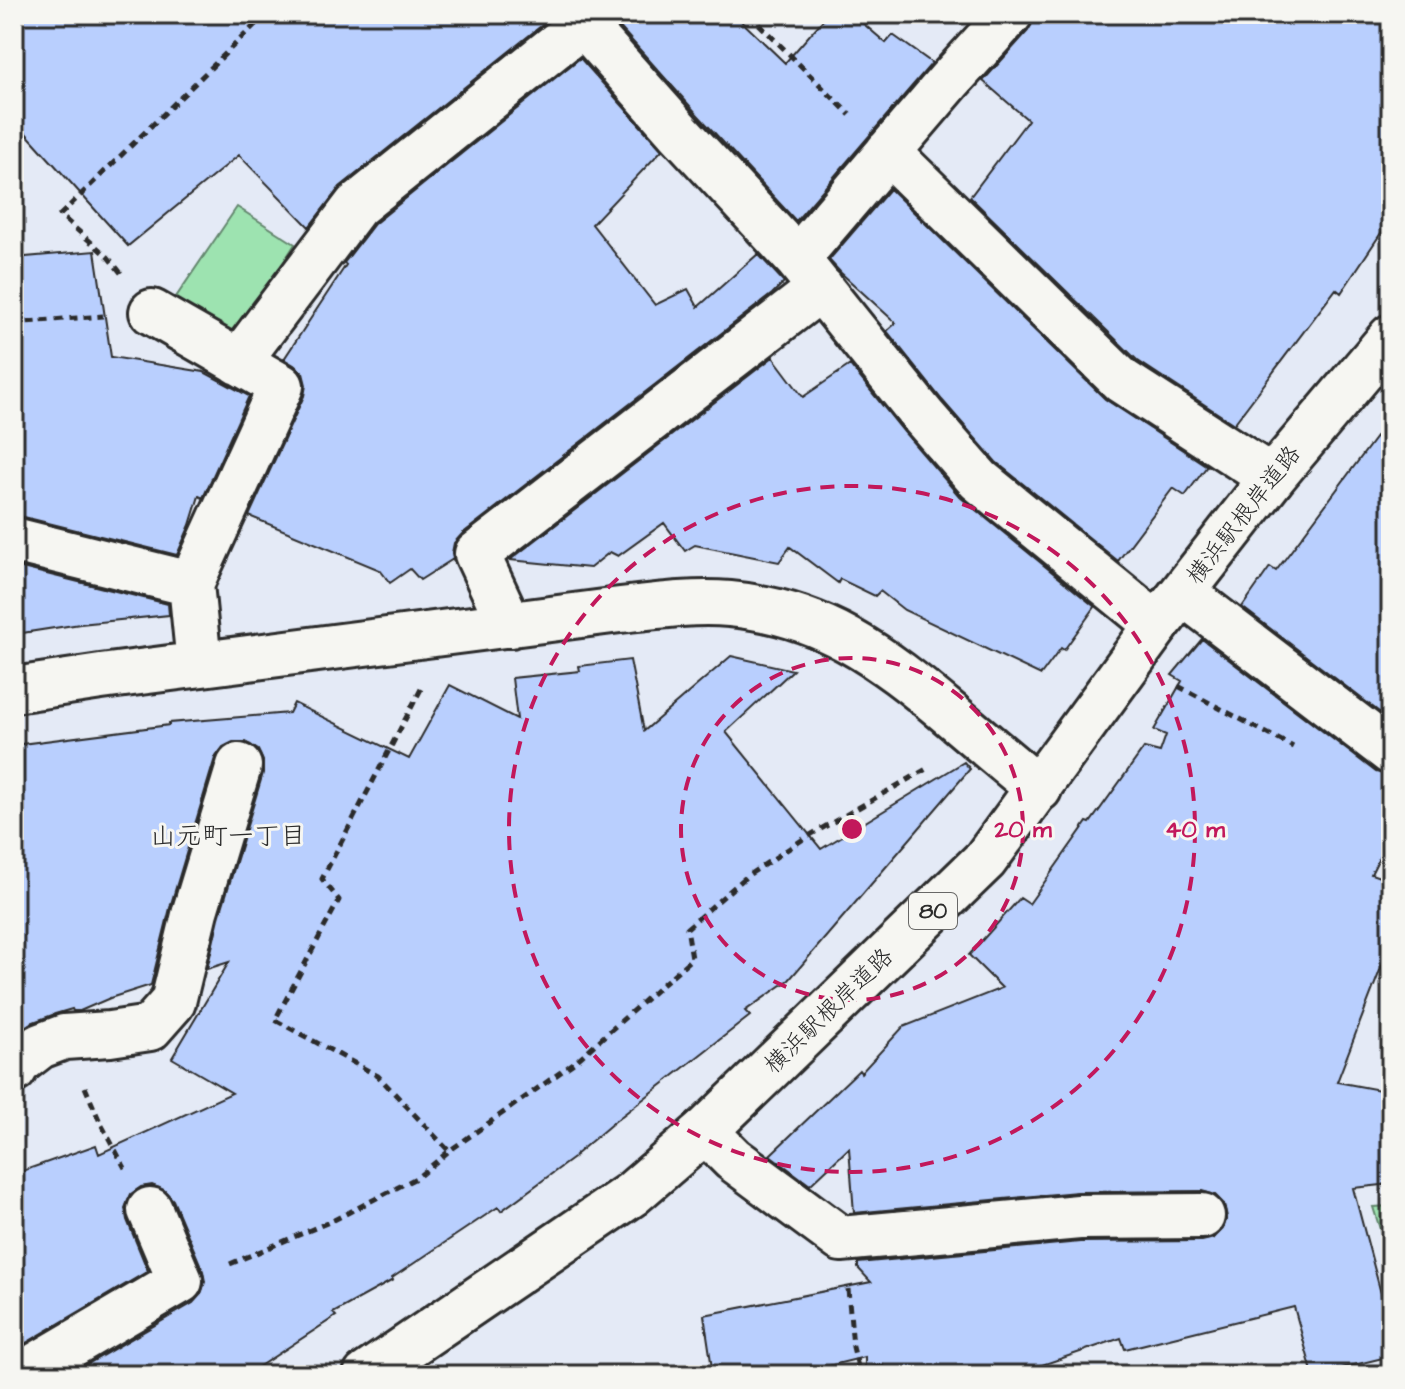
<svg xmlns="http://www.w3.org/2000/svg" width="1405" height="1389" font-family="'Architects Daughter','Klee One',sans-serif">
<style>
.green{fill:#9de3b0;stroke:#64876e;stroke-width:2}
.building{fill:#b9cffe;stroke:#2b2b2b;stroke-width:2}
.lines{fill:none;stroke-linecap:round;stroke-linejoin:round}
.minor-casing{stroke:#2b2b2b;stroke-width:50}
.major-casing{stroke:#2b2b2b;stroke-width:50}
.path{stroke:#2b2b2b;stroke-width:5;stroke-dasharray:8 6;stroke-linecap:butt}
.minor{stroke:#f6f6f2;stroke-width:44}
.major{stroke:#f6f6f2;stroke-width:44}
.ring{fill:none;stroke:#c2185b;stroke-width:4;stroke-dasharray:14 10}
.labels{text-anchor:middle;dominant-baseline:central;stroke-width:6;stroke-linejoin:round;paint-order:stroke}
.shield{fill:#f6f6f2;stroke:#686867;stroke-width:2}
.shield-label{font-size:22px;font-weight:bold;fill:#2b2b2b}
.street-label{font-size:24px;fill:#2b2b2b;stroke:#f6f6f2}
.neighbourhood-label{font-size:26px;fill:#2b2b2b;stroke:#f6f6f2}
.centre{fill:#c2185b;stroke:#f6f6f2;stroke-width:4}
.ring-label{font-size:24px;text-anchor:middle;font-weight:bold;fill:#c2185b;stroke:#f6f6f2;stroke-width:6;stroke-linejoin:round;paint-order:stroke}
</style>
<rect width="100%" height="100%" fill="#e4eaf6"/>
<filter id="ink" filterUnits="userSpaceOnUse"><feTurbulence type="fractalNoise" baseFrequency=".0125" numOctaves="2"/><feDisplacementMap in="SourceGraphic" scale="16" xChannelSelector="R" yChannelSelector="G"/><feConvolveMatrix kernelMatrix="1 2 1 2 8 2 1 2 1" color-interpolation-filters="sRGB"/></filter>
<g filter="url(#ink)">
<path class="green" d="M237 207 295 244 236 337 174 300Z
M1391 1206V1264L1373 1207Z"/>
<path class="building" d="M14 14H556L340 187 309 227 239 155 128 246 14 120Z
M608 14H734L785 63 828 14H852L886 43 893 35 932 63 796 221 698 115Z
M1037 14H1391V218L1341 293 1336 289 1234 424 1138 361 970 197 1028 120 983 81 1028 31Z
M580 58 662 150 592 224 655 305 688 289 698 307 758 254 784 282 772 294 462 534 454 543 452 553 453 559 420 580 410 569 390 583 380 570 249 516 304 396 306 385 303 373 294 365 284 359 346 265 344 263 374 224Z
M890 189 1105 399 1207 466 1185 496 1173 488 1118 561 996 462 942 400 887 331 896 323 841 273 829 260Z
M95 251 111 357 204 372 249 396 203 498 199 496 190 525 177 555 20 516H14V258Z
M773 357 803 397 850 365 904 432 960 497 1095 607 1064 650 1061 648 1041 675 904 610 880 591 875 596 840 579 838 583 790 547 779 562 695 545 685 551 664 523 618 556 610 552 590 568 510 560Z
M1391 417V721L1242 607 1270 567 1276 571Z
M14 566 168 604 169 615 80 624 22 633 14 579Z
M1202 639 1376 772 1391 776V834L1371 874 1391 881V942L1337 1082 1391 1092V1184L1353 1188 1391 1331V1356L1313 1375 1294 1307 1125 1349 1121 1338 1013 1375H885L883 1365 865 1368V1357L791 1375H713L704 1315 871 1282 858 1268V1263L1080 1242 1202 1241 1214 1238 1223 1229 1227 1217 1224 1204 1215 1195 1202 1191 1077 1192 854 1213 849 1148 810 1185 770 1155 859 1070 861 1073 903 1027 1002 988 969 955 1020 898 1029 904 1087 822 1090 823 1144 748 1160 752 1166 735 1154 730 1182 681 1172 675Z
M731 656 793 670 726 732 821 849 964 762 970 769 789 980 745 1011 750 1016 614 1122 575 1155 576 1156 501 1211 498 1207 392 1278 393 1280 333 1313 336 1316 246 1375H69L193 1303 201 1294 205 1282 203 1271 173 1200 164 1190 152 1185 141 1187 131 1194 125 1208 127 1220 148 1271 14 1350V1174L96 1145 99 1154 232 1093 172 1058 229 962 207 969 219 918 263 773V761L258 750 245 742H233L223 747 215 758 171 904 151 985 110 998 80 1011H73L72 1009 55 1014 31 1023 14 1034V745L169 725V723L289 713 294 703 409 759 450 685 517 719 512 678 580 671 579 666 630 660 644 731Z"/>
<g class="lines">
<defs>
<path id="minor" d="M888 152 1122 381 1272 478
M797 259 949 81 1010 14
M152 312 281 386 191 584 199 664
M238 362 356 206 583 24 679 132 797 259 923 416 979 480 1157 625
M14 540 191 584
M1183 593 1391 752
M510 625 477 554 821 288
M14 690 101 677 620 610C656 606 693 601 730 604 822 612 881 656 950 714 979 739 1009 764 1039 789
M14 1070 18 1063 40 1046 64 1037 110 1034 150 1028 173 1002 195 911 239 766
M705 1131 733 1159 841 1239 1079 1217 1202 1216
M20 1375 180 1281 150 1210"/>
<path id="major" d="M366 1375 632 1194 705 1131 985 860 1157 625 1272 478 1391 337"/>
</defs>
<use href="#minor" class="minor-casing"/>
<use href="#major" class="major-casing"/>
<path class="path" d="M749 14 850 115
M121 273 108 257 60 215 266 14
M14 325 26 322 103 316
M1178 686 1293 747
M421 689 322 879 339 900 275 1020 378 1076 449 1151
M85 1087 100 1122 125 1168
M230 1264 334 1220 418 1177 449 1151 575 1062 692 958 687 928 747 876 805 838 930 767
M848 1289 853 1347 860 1375"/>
<use href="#minor" class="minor"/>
<use href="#major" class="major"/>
</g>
</g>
<g class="ring">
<circle cx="852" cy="829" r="171"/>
<circle cx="852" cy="829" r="343"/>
</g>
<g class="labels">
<rect class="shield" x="909" y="893" width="48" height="36" rx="6"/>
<g class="shield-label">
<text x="933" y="911">80</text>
</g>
<g class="street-label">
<text transform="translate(1244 515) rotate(-52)">横浜駅根岸道路</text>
<text transform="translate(829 1011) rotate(-44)">横浜駅根岸道路</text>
</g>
<g class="neighbourhood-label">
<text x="228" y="836">山元町一丁目</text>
</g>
</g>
<circle cx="852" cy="829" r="12" class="centre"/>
<g class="ring-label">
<text x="1023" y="837">20 m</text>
<text x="1195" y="837">40 m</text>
</g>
<rect width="1405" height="1389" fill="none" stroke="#f6f6f2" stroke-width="48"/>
<rect x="24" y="24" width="1357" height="1341" fill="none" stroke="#2b2b2b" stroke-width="3" filter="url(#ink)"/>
</svg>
